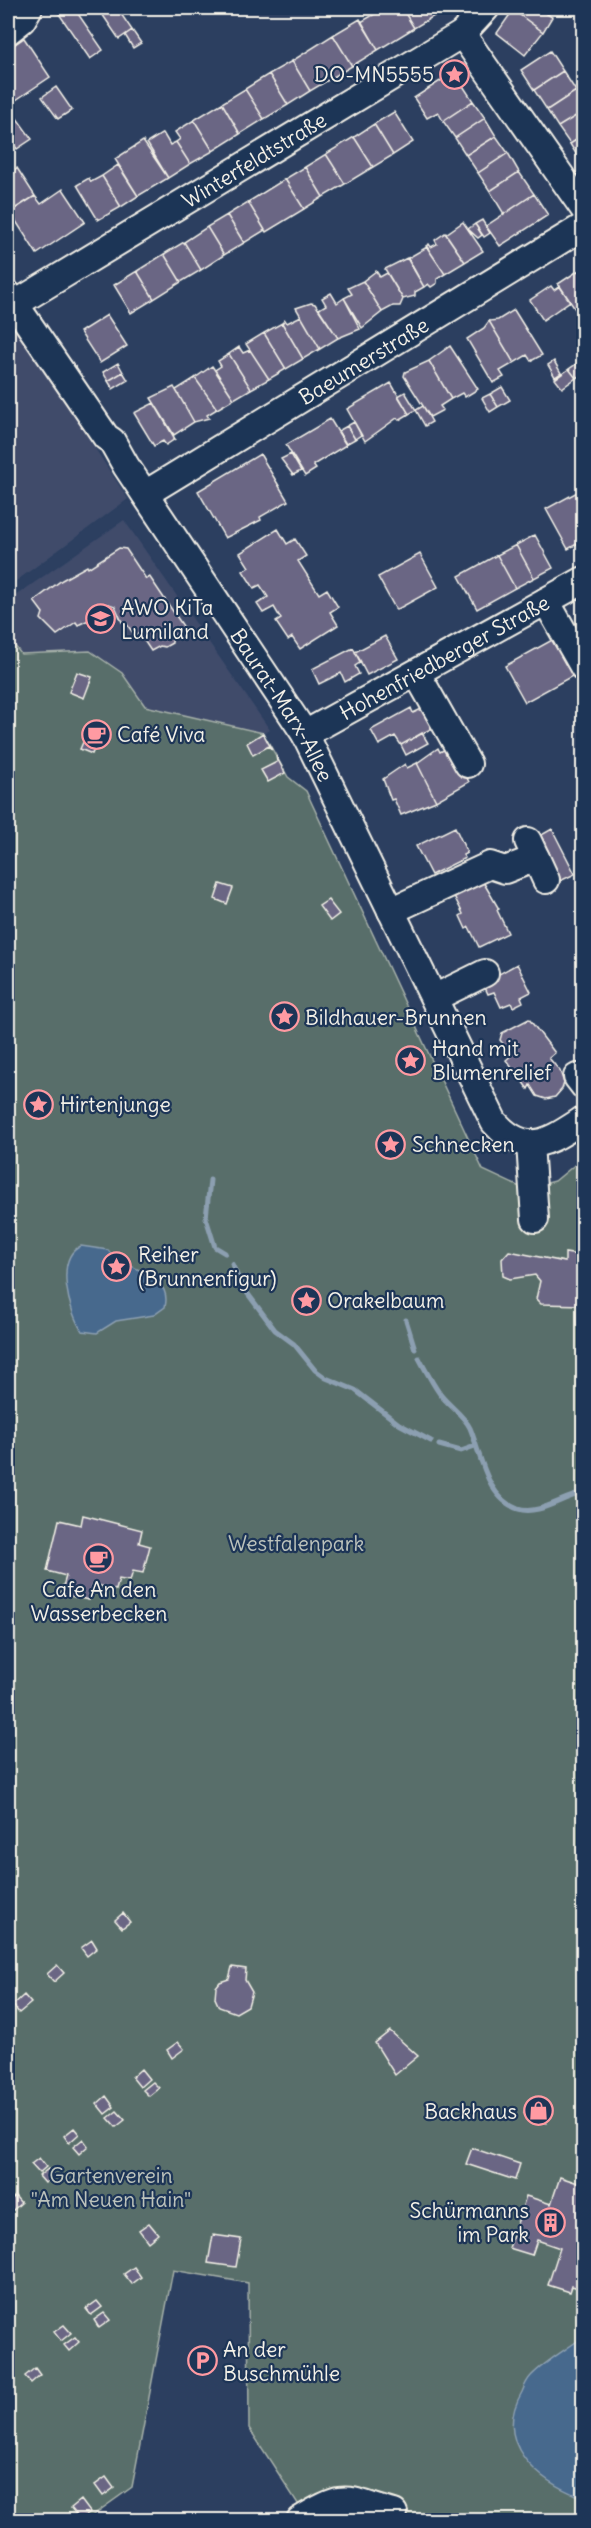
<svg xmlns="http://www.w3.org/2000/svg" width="591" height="2528" font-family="Delius,sans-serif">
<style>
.built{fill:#3f4b6b}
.green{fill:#586e6a;stroke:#a6b0a9;stroke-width:1.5}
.water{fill:#46698d;stroke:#8c9fb1;stroke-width:1.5}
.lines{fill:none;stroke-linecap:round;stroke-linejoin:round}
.stream{stroke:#8c9fb1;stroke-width:5}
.building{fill:#6a6684;stroke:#f4f1e8;stroke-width:1.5}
.minor-casing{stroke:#f4f1e8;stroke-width:30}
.minor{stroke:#1d3557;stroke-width:26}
.labels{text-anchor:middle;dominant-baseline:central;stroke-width:4.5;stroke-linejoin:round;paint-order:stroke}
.poi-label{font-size:21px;fill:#f4f1e8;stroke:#1d3557;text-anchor:start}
.street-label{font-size:21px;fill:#f4f1e8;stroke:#1d3557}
.park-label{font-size:21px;fill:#bdc3bc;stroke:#1d3557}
</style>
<rect width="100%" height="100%" fill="#2c3f60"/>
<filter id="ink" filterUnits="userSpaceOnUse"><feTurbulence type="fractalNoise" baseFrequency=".0167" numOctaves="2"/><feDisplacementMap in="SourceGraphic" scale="12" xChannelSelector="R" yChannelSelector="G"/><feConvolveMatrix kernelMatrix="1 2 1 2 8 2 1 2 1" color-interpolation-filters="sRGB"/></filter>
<g filter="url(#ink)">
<path class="built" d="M8 315 128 499 8 587Z
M124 520 270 730 263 733 145 706 122 673 90 651 21 654 8 637V601Z"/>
<path class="green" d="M8 637 21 654 90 651 122 673 145 706 263 733 288 777 306 791 483 1170 524 1189 555 1181 583 1158V2520H320L302 2510 249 2428 248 2283 173 2270 132 2487 86 2520H8Z"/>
<path class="water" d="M81 1246 108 1250C120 1269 174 1272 165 1307L154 1315 116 1321 97 1333 82 1331C69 1312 54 1258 81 1246Z
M583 2337V2498C538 2481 492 2444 522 2392 524 2387 527 2380 531 2376 545 2361 567 2349 583 2337Z"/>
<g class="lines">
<path class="stream" d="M210 1180 206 1218 215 1247 225 1253
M232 1264 242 1286 275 1330 294 1344 315 1370 326 1378 355 1390 399 1424 431 1441
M406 1320 415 1349
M419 1358C425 1369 432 1383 440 1394 448 1405 464 1415 470 1428 481 1454 486 1498 518 1509 539 1516 563 1496 584 1493
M439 1445 461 1451 475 1446"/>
</g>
<path class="building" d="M55 8H74L103 50 90 59Z
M98 8H117L132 30 119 39Z
M385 8H402L414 28 378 50 361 22Z
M402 8H435L439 13 414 28Z
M515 8H552L547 14 552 17 543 32 513 10Z
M513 10 543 32 525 55 497 33Z
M360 19 378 50 352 66 333 35Z
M132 30 141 43 133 48 125 35Z
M333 35 352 66 310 91 292 61Z
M24 38 50 77 10 104 8 100V49Z
M550 51 563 71 534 90 521 70Z
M292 61 310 91 288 105 269 74Z
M563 71 576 91 547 110 534 90Z
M454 72 473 101 443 121 438 112 427 118 414 98Z
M269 74 288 105 264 119 245 89Z
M56 87 72 110 58 119 42 97Z
M245 89 264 119 240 134 222 103Z
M576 91 584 102V111L558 127 547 110Z
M473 101 485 118 455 138 443 121Z
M222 103 240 134 213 151 194 120Z
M584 111V135L570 144 558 127Z
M394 112 413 142 393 155 374 124Z
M16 117 32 139 17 149 12 142 8 145V123Z
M485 118 496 136 466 155 455 138Z
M194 120 213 151 190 164 176 142 180 139 175 132Z
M374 124 393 155 373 167 354 137Z
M163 133 170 145 176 142 190 164 168 178 147 143Z
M584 135V165H583L570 144Z
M496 136 508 153 478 173 466 155Z
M354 137 373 167 345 184 326 154Z
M143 141 168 178 138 196 115 159Z
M508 153 519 172 490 191 478 173Z
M326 154 345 184 323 197 305 167Z
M118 165 138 196 121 207 102 176Z
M305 167 323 197 304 209 285 179Z
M17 168 35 196 8 213V174Z
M519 172 534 194 504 214 490 191Z
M102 176 121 207 98 220 77 185 89 178 91 182Z
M285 179 304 209 266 232 248 202Z
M63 189 85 222 37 254 10 212 35 196 41 204Z
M534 194 548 215 500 246 486 226Z
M248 202 265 230 244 243 227 215Z
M227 215 244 243 224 255 207 227Z
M482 220 490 233 484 237 475 224Z
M463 222 483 251 465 262 446 234Z
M475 224 482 235 478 238 468 229Z
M207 227 224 255 201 270 184 242Z
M445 233 465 262 445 274 426 246 429 244 431 247 437 244 435 240Z
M184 242 201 270 181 282 164 254Z
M427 247 445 274 437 279V283L431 287 428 284 424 287 408 258Z
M164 254 181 282 154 299 137 271Z
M407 258 424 287 415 292V296L403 299 385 269Z
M584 267V322L558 284Z
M137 271 154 299 131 313 114 285Z
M376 271 380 277 387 273 403 299 400 306H393L382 312 363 281Z
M363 281 382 312 362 328 344 298 352 294 348 288Z
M551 286 554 290 560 286 570 301 543 320 530 300Z
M331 293 337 303 344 298 360 329 338 338 319 309 326 305 322 298Z
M311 303 315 304 338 338 320 349 296 308Z
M514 310 542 355 531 361 527 355 514 363 489 321 498 320Z
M107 315 127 346 100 363 80 332Z
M301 316 320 349 303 359 282 323 285 320 287 323Z
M489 321 514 363 500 371 504 377 493 383 467 339 484 328Z
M282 323 303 359 286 369 264 333Z
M264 333 286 369 269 379 246 344Z
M450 346 478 389 465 397 462 393 451 399 429 361Z
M239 347 243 353 250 350 269 379 251 389 229 354Z
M229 354 251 389 234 399 215 370 221 366 218 361Z
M582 360 584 373 576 378 569 369Z
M429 361 451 399 440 406 443 410 430 417 404 376 405 372Z
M554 361 561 373 555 377 548 365Z
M118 363 123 372 108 381 103 372Z
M212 366 234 399 217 409 195 378Z
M569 369 576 378 562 388 555 379Z
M123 372 128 380 113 389 108 381Z
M195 378 217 409 207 415 209 418 194 422 176 390Z
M391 383 409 414 399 420 397 418 365 441 347 409Z
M174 387 194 422 174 435 151 398Z
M502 387 510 400 498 407 490 394Z
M405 392 416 410 409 414 398 396Z
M490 394 498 407 490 412 482 398Z
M154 403 175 439 166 445 163 441 154 446 134 413Z
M423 406 432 422 425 426 416 410Z
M330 419 346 445 313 465 316 469 305 476 286 445Z
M354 422 361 435 355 439 347 426Z
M347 426 355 439 346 444 338 431Z
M260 454 288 501 260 517 261 520 225 538 198 491Z
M291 454 301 471 293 475 281 459Z
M581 490 584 495V540L568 549 546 509Z
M278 529 287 544 295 539 306 556 298 561 319 594 327 589 338 607 330 612 338 625 300 649 292 637 288 640 276 622 281 619 274 607 263 613 257 604 268 597 260 585 254 588 243 571 249 567 240 553Z
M535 535 553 568 534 578 516 545Z
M516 545 534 578 515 588 497 555Z
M119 548 126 549 146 579 149 576 185 629 172 637V643L165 647 160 646 151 651 139 633 135 636 126 623 122 622 115 606 109 604 95 617 78 625 76 622 57 635 41 619 43 613 34 601 62 580 87 566 88 568Z
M420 554 438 587 396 610 378 577Z
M497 555 515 588 477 609 459 576Z
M385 636 398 659 367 675 355 652Z
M554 639 574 675 525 702 505 666Z
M353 648 361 662 355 666 359 674 345 682 341 673 319 684 312 669Z
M77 672 92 677 84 698 69 692Z
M428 706 438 725 401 745 395 736 379 745 371 730 411 708 413 713Z
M92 722 104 728 92 754 80 749Z
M263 733 272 750 269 746 253 755 247 743Z
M422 733 428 743 406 755 401 745Z
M451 746 469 782 436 801 417 763 438 748 440 752Z
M276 756 285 773 268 782 261 770 277 762Z
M417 763 436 801 401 815 394 799 391 800 383 779 405 764 407 768Z
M455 827 467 853 463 855 465 858 431 875 416 846Z
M552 829 575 874 560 881 538 837Z
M482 880 499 909 497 910 508 933 479 947 469 927 466 929 460 916 463 914 453 894Z
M220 884 233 888 227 904 215 899Z
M328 900 339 914 330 921 319 906Z
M517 964 531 992 521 997 523 1002 513 1007 511 1003 501 1007 494 992 488 994 483 983Z
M529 1019 555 1053 549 1058 560 1071 564 1083 562 1089 555 1097 546 1099 537 1096 530 1085 528 1089 506 1060 512 1055 500 1040 502 1033Z
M509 1251 565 1262V1253L584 1256V1305L541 1304 536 1299 540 1281 535 1275 510 1279 503 1276 502 1259Z
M83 1515 142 1530 139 1543 150 1546 143 1573 133 1571 130 1581 119 1579 116 1590 93 1584 89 1600 61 1594 66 1576 47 1571 59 1520 81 1525Z
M123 1913 130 1922 122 1928 115 1920Z
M92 1940 97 1948 87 1956 81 1948Z
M57 1965 64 1973 54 1982 47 1974Z
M232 1967 246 1969 245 1980 252 1992 248 2006 236 2013 219 2007 215 1998 216 1987 220 1982 229 1979Z
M24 1995 31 2003 19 2013 13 2005Z
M390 2031 418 2056 395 2075 375 2043Z
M178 2042 184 2049 172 2058 167 2050Z
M141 2069 149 2079 140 2087 132 2077Z
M153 2082 159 2088 149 2096 143 2090Z
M106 2096 114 2107 105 2114 97 2104Z
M528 2101 551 2108 546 2123 524 2113Z
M117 2111 125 2120 116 2127 108 2118Z
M74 2128 79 2134 69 2143 64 2136Z
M83 2139 88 2146 79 2154 73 2147Z
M472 2148 520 2164 515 2180 466 2164Z
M39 2158 46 2167 39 2173 31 2164Z
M48 2169 54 2176 45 2183 39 2176Z
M560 2177 581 2184 584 2180V2250L577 2270 584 2272V2290L572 2286 570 2292 548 2285 560 2248 537 2240 532 2255 509 2248 526 2196 551 2204Z
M15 2196 21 2203 12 2211 8 2203Z
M149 2223 158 2234 148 2242 139 2230Z
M213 2235 241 2239 236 2267 208 2263Z
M134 2267 141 2277 132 2284 124 2274Z
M97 2301 102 2307 91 2315 86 2309Z
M104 2313 110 2320 99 2328 94 2320Z
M64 2325 71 2333 61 2341 54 2332Z
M75 2337 79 2342 69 2351 64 2345Z
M35 2368 40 2375 31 2383 25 2376Z
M106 2477 114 2488 103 2496 95 2485Z
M81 2500 90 2512 80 2519 71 2508Z
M343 2509 351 2520H325Z"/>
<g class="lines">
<defs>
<g id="minor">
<path d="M8 31 22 20 29 8"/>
<path d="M462 34 584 209"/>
<path id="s1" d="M8 294 106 437 112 441 126 466 305 734 494 1122C527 1159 550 1141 584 1119"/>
<path id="s2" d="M15 304 462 34 486 8"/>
<path id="s3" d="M145 494 584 226"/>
<path d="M546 601 584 668"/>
<path d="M417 674 468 764"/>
<path id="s4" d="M305 734 584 580"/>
<path d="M536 858 546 880"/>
<path d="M391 911 490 865 505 870 536 858 528 841"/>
<path d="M434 998 485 973"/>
<path d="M577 1077 584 1086"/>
<path d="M530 1143 535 1219"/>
<path d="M300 2520C347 2490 345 2500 394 2513"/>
</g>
</defs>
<use href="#minor" class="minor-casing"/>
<use href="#minor" class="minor"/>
</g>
</g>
<defs>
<symbol id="sight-ring" viewBox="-11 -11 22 22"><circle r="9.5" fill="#1d3557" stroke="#ff9aa2" stroke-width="1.5"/><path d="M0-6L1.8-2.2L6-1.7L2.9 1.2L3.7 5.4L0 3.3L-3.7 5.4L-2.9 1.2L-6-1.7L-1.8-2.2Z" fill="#ff9aa2"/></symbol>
<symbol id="school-ring" viewBox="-11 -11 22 22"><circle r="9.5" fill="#1d3557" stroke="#ff9aa2" stroke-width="1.5"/><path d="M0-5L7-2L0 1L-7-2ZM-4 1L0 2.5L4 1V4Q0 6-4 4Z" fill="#ff9aa2"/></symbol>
<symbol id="cafe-ring" viewBox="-11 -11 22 22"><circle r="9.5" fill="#1d3557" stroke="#ff9aa2" stroke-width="1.5"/><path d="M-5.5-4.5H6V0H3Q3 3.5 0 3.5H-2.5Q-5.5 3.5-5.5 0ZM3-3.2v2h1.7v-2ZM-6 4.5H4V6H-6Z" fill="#ff9aa2"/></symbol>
<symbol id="shop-ring" viewBox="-11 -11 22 22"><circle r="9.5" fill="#1d3557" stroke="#ff9aa2" stroke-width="1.5"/><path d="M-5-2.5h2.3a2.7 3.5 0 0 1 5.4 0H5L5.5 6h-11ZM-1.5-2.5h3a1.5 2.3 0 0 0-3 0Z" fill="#ff9aa2"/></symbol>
<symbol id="building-ring" viewBox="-11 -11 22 22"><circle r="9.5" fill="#1d3557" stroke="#ff9aa2" stroke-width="1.5"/><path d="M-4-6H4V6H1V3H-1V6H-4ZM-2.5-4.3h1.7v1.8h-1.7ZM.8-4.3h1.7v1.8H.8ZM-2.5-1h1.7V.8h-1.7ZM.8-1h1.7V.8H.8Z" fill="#ff9aa2"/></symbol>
<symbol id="parking-ring" viewBox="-11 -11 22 22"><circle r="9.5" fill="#1d3557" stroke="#ff9aa2" stroke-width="1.5"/><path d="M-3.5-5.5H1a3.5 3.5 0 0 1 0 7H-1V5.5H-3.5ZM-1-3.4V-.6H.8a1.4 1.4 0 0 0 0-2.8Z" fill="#ff9aa2"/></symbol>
</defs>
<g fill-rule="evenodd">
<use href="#sight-ring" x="438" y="58" width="33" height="33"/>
<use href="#school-ring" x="84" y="602" width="33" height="33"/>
<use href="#cafe-ring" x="80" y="718" width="33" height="33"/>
<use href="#sight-ring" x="268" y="1000" width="33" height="33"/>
<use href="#sight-ring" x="394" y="1044" width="33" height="33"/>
<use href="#sight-ring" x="22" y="1088" width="33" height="33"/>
<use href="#sight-ring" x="374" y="1128" width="33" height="33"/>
<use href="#sight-ring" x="100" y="1250" width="33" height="33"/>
<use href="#sight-ring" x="290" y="1284" width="33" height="33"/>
<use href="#cafe-ring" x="82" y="1542" width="33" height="33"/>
<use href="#shop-ring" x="522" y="2094" width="33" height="33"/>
<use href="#building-ring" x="534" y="2206" width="33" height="33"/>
<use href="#parking-ring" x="186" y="2344" width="33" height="33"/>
</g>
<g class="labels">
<g class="poi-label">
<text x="434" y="74" text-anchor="end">DO-MN5555</text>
<text x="121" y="607">AWO KiTa<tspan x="121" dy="24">Lumiland</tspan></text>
<text x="117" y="734">Café Viva</text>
<text x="305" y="1017">Bildhauer-Brunnen</text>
<text x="432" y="1048">Hand mit<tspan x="432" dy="24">Blumenrelief</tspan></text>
<text x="60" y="1104">Hirtenjunge</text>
<text x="412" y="1144">Schnecken</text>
<text x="138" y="1254">Reiher<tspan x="138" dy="24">(Brunnenfigur)</tspan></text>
<text x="327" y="1300">Orakelbaum</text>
<text x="99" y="1589" text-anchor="middle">Cafe An den<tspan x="99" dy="24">Wasserbecken</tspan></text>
<text x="517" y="2111" text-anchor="end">Backhaus</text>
<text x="529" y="2210" text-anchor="end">Schürmanns<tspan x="529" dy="24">im Park</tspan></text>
<text x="223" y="2349">An der<tspan x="223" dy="24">Buschmühle</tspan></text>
</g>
<g class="street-label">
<text stroke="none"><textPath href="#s2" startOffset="279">Winterfeldtstraße</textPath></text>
<text stroke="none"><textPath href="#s3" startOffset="256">Baeumerstraße</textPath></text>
<text stroke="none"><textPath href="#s4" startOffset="159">Hohenfriedberger Straße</textPath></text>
<text stroke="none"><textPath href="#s1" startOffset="495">Baurat-Marx-Allee</textPath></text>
</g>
<g class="park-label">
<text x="296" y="1543">Westfalenpark</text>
<text x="111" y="2175">Gartenverein<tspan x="111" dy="24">"Am Neuen Hain"</tspan></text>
</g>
</g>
<rect width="591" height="2528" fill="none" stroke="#1d3557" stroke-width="30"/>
<rect x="15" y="15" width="561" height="2498" fill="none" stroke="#f4f1e8" stroke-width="2" filter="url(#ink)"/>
</svg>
